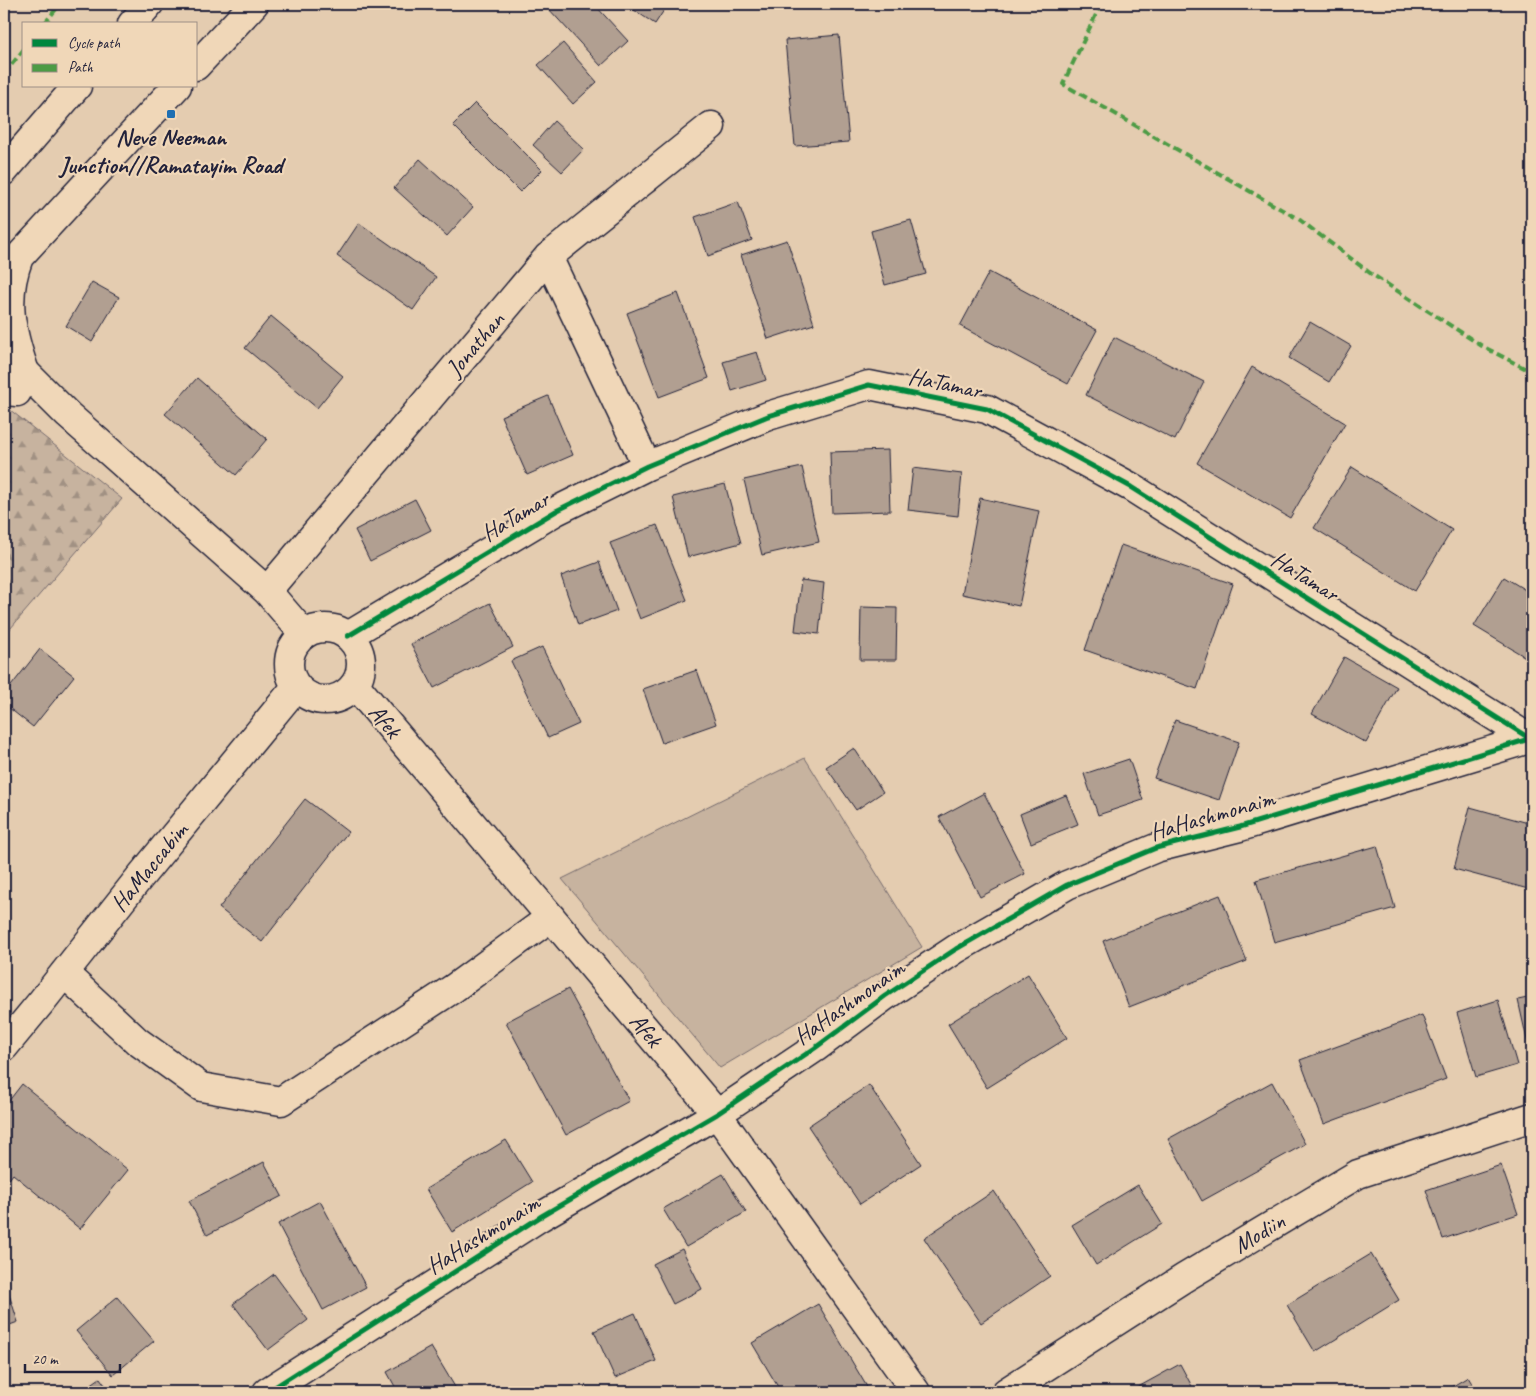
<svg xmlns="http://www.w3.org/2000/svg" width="1536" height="1396" font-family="Caveat,sans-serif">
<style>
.forest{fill:url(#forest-firs);stroke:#746a6d}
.park{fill:#c7b39f;stroke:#746a6d}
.building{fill:#b19f91;stroke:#22223b}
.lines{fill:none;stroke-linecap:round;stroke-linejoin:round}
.minor-casing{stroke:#22223b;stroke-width:31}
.major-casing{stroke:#22223b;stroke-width:31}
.minor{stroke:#f0d7b8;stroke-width:28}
.major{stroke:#f0d7b8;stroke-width:28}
.quiet{stroke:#4d9b45;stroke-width:4;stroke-dasharray:8 4;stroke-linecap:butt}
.cycleway-casing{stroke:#f0d7b8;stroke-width:8}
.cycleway{stroke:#00873e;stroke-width:5}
.poi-dot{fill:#1f6fb2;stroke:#f0d7b8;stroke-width:2}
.labels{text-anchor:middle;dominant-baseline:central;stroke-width:4.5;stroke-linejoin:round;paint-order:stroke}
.poi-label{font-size:24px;font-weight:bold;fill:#22223b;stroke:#f0d7b8}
.street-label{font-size:24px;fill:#22223b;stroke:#f0d7b8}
</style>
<defs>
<pattern id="forest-firs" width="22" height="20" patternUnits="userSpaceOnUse" patternTransform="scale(1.25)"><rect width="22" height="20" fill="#c7b39f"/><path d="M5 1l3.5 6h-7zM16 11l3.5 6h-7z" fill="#a19183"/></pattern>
</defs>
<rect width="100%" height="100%" fill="#e4ccb0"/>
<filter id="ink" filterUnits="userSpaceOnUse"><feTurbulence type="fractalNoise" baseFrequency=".02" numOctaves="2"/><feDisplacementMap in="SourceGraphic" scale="10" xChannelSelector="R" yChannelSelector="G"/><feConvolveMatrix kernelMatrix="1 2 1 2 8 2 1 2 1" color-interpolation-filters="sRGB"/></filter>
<g filter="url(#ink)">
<path class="forest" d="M4 405 122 499 4 636Z"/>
<path class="park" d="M805 758 922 947 720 1068 562 879Z"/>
<path class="building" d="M553 4H594L628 41 601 66 548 8Z
M625 4H668L655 24Z
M839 35 849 142 795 146 785 40Z
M563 43 597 82 573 104 538 65Z
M475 103 542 170 520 192 453 125Z
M554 121 584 149 562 172 533 145Z
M420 159 473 207 447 236 394 188Z
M738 202 752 240 708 256 695 217Z
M911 220 926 274 885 285 871 231Z
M359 223 436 277 413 310 337 256Z
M787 240 814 324 768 339 741 255Z
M989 272 1097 330 1068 384 960 326Z
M92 282 119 297 92 342 66 326Z
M678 293 709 378 659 397 627 313Z
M271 316 343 376 317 408 245 348Z
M1310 322 1351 346 1329 382 1289 358Z
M1114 337 1204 382 1175 440 1086 395Z
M757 352 766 380 732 391 723 362Z
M1252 367 1345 423 1290 518 1197 463Z
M197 378 267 439 236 475 165 414Z
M548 396 573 455 527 475 501 416Z
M888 450 890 511 832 513 830 452Z
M802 467 819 542 762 555 744 480Z
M1352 467 1452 530 1415 591 1314 528Z
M913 468 962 474 958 516 908 510Z
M725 484 741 543 688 557 673 497Z
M980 498 1039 511 1019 606 962 594Z
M415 499 431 530 370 561 355 530Z
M657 525 687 600 640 619 610 543Z
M1121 545 1233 584 1197 689 1085 650Z
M599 562 617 611 578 625 561 576Z
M1504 577 1532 594V661L1474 626Z
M801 580 824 583 819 634 795 631Z
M490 603 513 647 434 688 411 644Z
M861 607 897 608 896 660H860Z
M542 647 579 724 548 738 511 661Z
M40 649 74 676 33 727 4 704V695Z
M1344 657 1397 687 1366 743 1312 714Z
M697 670 716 724 662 743 643 689Z
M1175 720 1239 742 1219 800 1154 778Z
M854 748 883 792 856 810 826 767Z
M1129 759 1143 800 1098 815 1084 774Z
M984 793 1025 874 980 897 939 817Z
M1066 795 1078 824 1031 843 1020 814Z
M305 799 348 832 262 942 219 908Z
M1470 807 1532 824V890L1454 869Z
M1377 846 1395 908 1274 942 1256 880Z
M1220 895 1247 961 1129 1007 1103 941Z
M1028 974 1067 1038 987 1088 948 1024Z
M568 989 629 1101 566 1135 506 1022Z
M1532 997V1049H1529L1518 1000Z
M1498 1000 1517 1065 1476 1077 1457 1013Z
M1422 1015 1446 1079 1324 1124 1300 1060Z
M1272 1082 1305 1144 1202 1201 1168 1139Z
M22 1084 128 1170 80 1229 13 1174 4 1186V1107Z
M869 1085 921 1164 860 1204 808 1126Z
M506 1140 532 1182 452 1232 426 1189Z
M264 1162 282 1196 207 1235 189 1201Z
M1501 1165 1518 1214 1443 1239 1426 1190Z
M723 1174 746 1212 686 1247 663 1209Z
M1138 1185 1162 1224 1096 1265 1072 1225Z
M994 1191 1050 1276 981 1323 924 1238Z
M320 1201 366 1287 323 1310 278 1224Z
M682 1249 702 1289 673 1304 653 1264Z
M1371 1254 1399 1300 1315 1352 1287 1305Z
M274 1274 308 1320 268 1350 233 1304Z
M4 1279 18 1322 4 1327Z
M117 1297 154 1341 113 1375 76 1331Z
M818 1304 870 1392H781L752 1343Z
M635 1313 656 1361 615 1378 594 1331Z
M431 1347 458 1392H398L387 1372Z
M1180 1364 1195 1392H1129Z
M1468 1377 1477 1392H1443Z
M100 1378 110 1392H80Z"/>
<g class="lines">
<defs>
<path id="minor" d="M548 257 647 466
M4 353 25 372 68 415 267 591 304 634
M267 591 548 257 711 126
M289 664a36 36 0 1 1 72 0a36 36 0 1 1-72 0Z
M348 636 556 511 647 466 768 416 869 385 987 409 1131 487 1532 740
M355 685 717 1114 916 1392
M64 973 137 1041 201 1087 281 1101 454 988 551 917
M4 1047 42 1001 136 882 296 687
M267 1392 540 1217 717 1114 815 1048 885 996 956 949 1067 885 1156 848 1240 827 1529 739
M1006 1392 1184 1278 1358 1174 1532 1117"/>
<path id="major" d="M132 24 149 4
M196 66 254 4
M4 171 77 86
M19 257C3 299 11 331 25 372
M4 273 177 86
M4 391 17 392"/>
</defs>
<use href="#minor" class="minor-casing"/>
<use href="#major" class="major-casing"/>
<use href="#minor" class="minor"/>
<use href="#major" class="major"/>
<path class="quiet" d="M1101 4 1063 84 1300 220 1370 273 1482 346 1532 372
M44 24 60 4
M4 74 24 49"/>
<defs>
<path id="cycleway" d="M348 636 556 511 647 466 768 416 869 385 987 409 1131 487 1532 740
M267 1392 540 1217 717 1114 815 1048 885 996 956 949 1067 885 1156 848 1240 827 1529 739"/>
</defs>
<use href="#cycleway" class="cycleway-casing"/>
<use href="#cycleway" class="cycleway"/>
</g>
</g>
<rect class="poi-dot" x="166" y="109" width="10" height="10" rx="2.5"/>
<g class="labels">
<g class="poi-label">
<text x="171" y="137">Neve Neeman<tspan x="171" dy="28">Junction//Ramatayim Road</tspan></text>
</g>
<g class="street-label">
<text transform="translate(475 344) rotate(-50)">Jonathan</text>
<text transform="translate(945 383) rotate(12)">HaTamar</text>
<text transform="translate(515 516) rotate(-31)">HaTamar</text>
<text transform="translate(1305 576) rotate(32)">HaTamar</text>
<text transform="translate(385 721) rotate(50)">Afek</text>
<text transform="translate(1212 815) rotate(-16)">HaHashmonaim</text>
<text transform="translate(149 867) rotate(-51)">HaMaccabim</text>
<text transform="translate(849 1002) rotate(-35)">HaHashmonaim</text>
<text transform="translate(646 1030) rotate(50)">Afek</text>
<text transform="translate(1259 1233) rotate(-31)">Modiin</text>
<text transform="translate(483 1234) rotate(-32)">HaHashmonaim</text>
</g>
</g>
<rect width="1536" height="1396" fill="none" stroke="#f0d7b8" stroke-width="20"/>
<rect x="10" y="10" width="1516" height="1376" fill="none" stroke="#22223b" stroke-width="2" filter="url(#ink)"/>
<rect x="22" y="22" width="175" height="65" fill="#f0d7b8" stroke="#9e8f86"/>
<rect x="32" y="39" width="25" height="8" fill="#00873e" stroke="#9e8f86"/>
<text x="68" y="48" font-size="15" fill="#22223b">Cycle path</text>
<rect x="32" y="64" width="25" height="8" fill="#4d9b45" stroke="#9e8f86"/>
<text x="68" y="72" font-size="15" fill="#22223b">Path</text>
<path d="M25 1364v8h95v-8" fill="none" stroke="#22223b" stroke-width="2.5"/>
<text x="32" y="1364" font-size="15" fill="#22223b" stroke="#f0d7b8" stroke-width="4" paint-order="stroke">20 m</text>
</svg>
